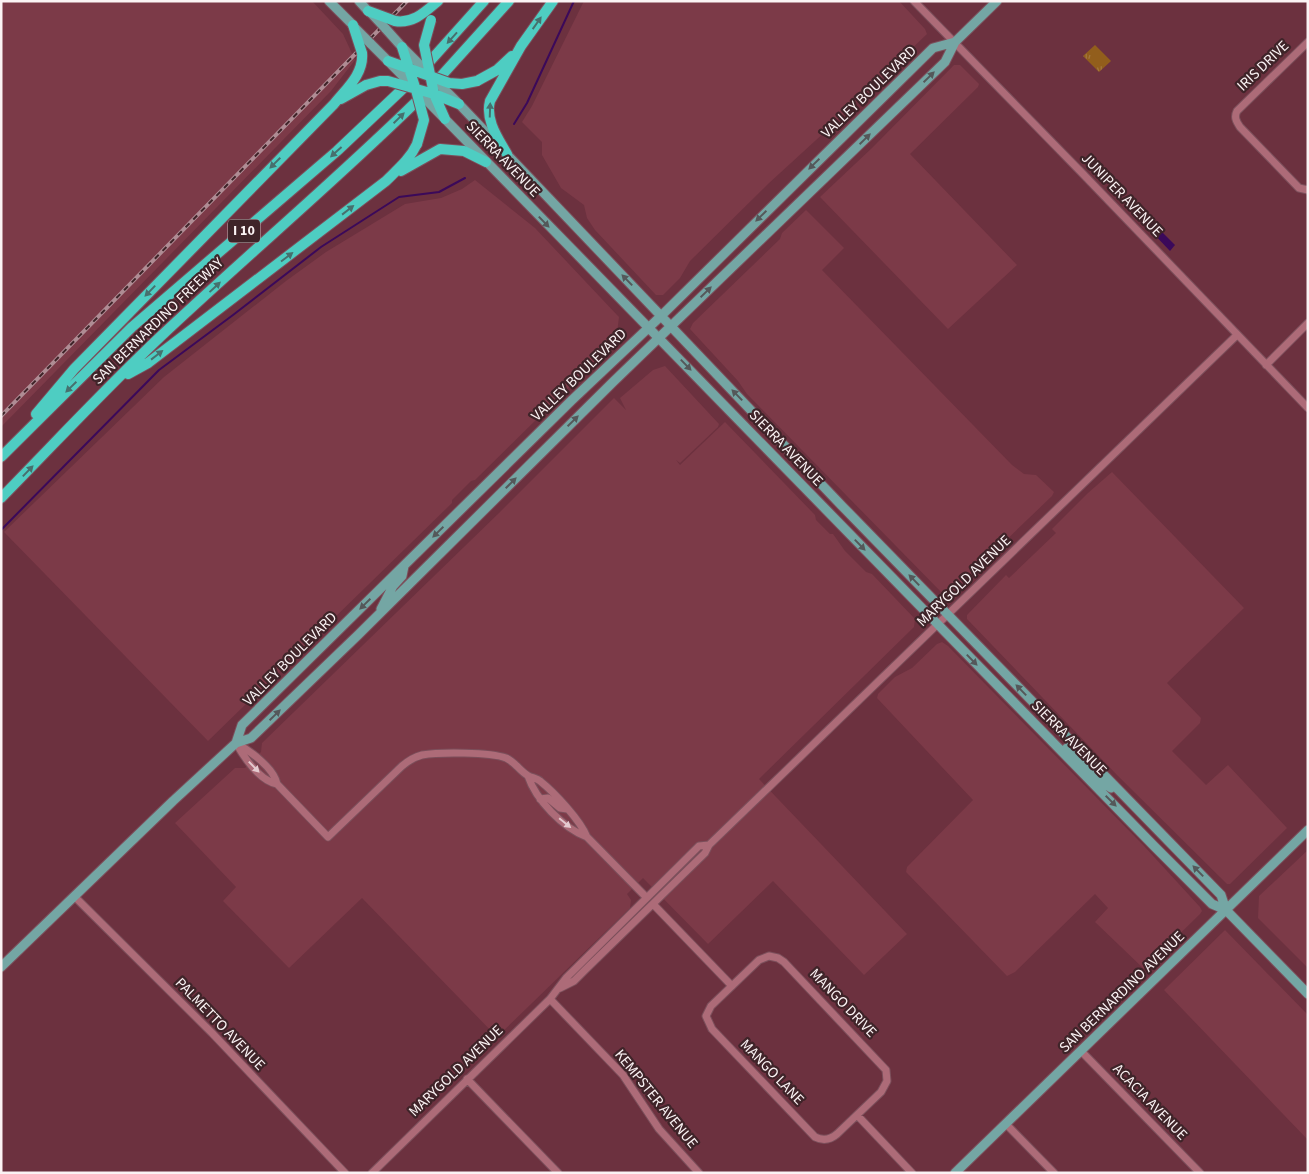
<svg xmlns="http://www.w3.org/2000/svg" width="1309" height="1174" font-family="'Source Sans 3',sans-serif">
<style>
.built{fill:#7c3a48}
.park{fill:url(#park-tufts)}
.water{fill:#3b095a}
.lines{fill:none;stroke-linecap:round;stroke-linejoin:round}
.stream{stroke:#3b095a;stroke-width:2}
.minor-casing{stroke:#7b4f5b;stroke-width:9}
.major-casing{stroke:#7b4f5b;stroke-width:11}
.highway-casing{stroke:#7b4f5b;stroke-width:12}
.minor{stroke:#ad6b78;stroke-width:7}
.major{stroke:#74a6a4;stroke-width:9}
.highway{stroke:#4ecdc2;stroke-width:10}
.rail-casing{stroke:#af8c94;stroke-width:4}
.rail{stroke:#3f2429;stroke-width:2;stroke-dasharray:5.5;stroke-linecap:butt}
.major-bridge-casing{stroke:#7b4f5b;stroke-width:11;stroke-linecap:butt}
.highway-bridge-casing{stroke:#7b4f5b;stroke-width:12;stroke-linecap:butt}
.major-bridge{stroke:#74a6a4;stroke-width:9}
.highway-bridge{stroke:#4ecdc2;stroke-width:10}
.oneway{fill:#46706e}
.oneway2{fill:#54585a}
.oneway3{fill:#e4cacf}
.labels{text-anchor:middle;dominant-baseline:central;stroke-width:4.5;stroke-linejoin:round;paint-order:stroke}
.shield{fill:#3f2429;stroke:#c3b5b7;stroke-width:1}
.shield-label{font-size:14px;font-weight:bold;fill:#fbf3f4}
.street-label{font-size:15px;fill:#fbf3f4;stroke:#3f2429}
</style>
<defs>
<pattern id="park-tufts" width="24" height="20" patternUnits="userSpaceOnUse" patternTransform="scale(1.25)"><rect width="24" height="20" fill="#925e1c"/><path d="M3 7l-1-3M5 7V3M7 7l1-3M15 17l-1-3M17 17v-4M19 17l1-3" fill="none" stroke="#a2763e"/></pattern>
</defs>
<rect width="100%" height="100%" fill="#6c313f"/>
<path class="built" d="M1 1H312L343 34 355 60 331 91 1 427Z
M584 1H899L925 29 927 34 827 130 768 184 690 261 680 278 663 295H656L595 230 587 218 584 205 561 188 542 155V142L522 122 532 106Z
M954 65H960L979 84 978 87 910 154 1017 265 948 329 820 197 872 148Z
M475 180 535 228 617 315 619 317 616 341 475 480 471 481 452 500V503L208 741 4 532 164 377 286 281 326 252 405 204 441 198 462 189Z
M806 210 844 248 822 270 1012 465 1024 474 1036 475 1054 492 1052 496 949 595 945 596 747 394 738 381 690 329 693 323 780 239 782 233Z
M665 366 719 424 718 427 680 463 676 460 680 465 725 422 815 515 816 520 830 534H833L845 551 866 572 872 574 915 619 914 627 759 779 907 934 864 975 773 881 708 944 643 878 627 894 631 900 630 908 497 1037 362 898 289 968 223 901 236 887 175 823 235 768H245L261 752 262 743 500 512 614 398 626 410 620 398 653 370Z
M1112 472 1244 608 1167 683 1201 718 1200 723 1172 751 1206 785 1228 765 1287 828 1230 884H1227L1117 775 967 619V615L1006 575 1009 578 1056 533 1052 529 1088 493Z
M942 642 948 646 1144 846 1200 907 1202 911 1200 914 1144 969 1095 922 1108 908 1095 894 1015 972 1007 976 906 872 907 867 973 800 877 698 878 694 895 677 912 668 937 644Z
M1308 850V968L1258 918 1259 896Z
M1225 930 1308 1015V1140L1164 990Z"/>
<path class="park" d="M1095 45 1111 61 1099 72 1083 56Z"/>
<path class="water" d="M1130 200 1175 245 1170 251 1126 205Z"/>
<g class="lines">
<path class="stream" d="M514 124 527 103 574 1
M1 530 159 370 233 315 321 247 399 197 439 192 465 178"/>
<defs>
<path id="minor" d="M914 1 1083 174 1308 408
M1308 42 1237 111C1234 117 1236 121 1240 127L1299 188 1308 190
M1266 365 1308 323
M236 743C250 751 274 768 277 784L328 837 402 766C408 761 414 757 422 755 439 752 490 752 506 758 515 762 519 770 527 775 531 778 537 778 540 781 555 793 580 820 587 837L646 897
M236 743C244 757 260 781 277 784
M528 776C536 800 563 828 587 837
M540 799 548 798 560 808 567 809
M74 896 212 1033 345 1173
M653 904 732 986
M769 956 778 958 784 962 886 1070 887 1081 881 1092 837 1134C830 1140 823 1141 815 1137L712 1029 706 1016 711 1006 759 960Z
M560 988 574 981 585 970 705 853 709 845 1237 335
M550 999 623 1075 659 1129 699 1173
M1081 1051 1200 1173
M467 1079 558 1173
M857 1115 912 1173
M1006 1124 1054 1173
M372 1173 550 999 566 978 699 846 709 845"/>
<path id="major" d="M329 1 353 25
M359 1 368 11
M385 28 402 47
M370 43 388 61
M459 104 843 507 1221 895 1226 910
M445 119 1154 846 1212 904 1226 910 1308 994
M381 609 393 586 402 576 404 566
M236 743 242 725 572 400 661 316 933 48 955 42
M1063 752 1067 748H1069L1105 784 1111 788
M1 967 173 801 236 743 251 738 358 635 613 382 945 62 955 42 997 1
M955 1173 1308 830"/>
<path id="highway" d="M395 21C413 24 425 12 438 1
M423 69 484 1
M477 81 497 70 512 56
M434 84 509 1
M341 99 366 85
M507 154C498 138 485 120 490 101L521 46 553 1
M401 171 440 149 464 151 486 162
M128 374 148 363 386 181C398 169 410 159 417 144
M36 414 74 369 334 104C346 89 364 74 362 53
M1 457 132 327 337 151 411 81
M1 498C54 444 105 389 160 337 247 255 339 178 424 94"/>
</defs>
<use href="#minor" class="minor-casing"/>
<use href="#major" class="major-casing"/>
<use href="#highway" class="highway-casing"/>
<use href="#minor" class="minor"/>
<use href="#major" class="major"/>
<use href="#highway" class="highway"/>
<defs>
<path id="rail" d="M1 416 407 1"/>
</defs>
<use href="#rail" class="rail-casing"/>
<use href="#rail" class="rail"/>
<defs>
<path id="major-bridge" d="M370 12 385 28
M353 26 370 43
M402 47 457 102
M389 62 443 117"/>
<path id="highway-bridge" d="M368 11 395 21
M431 20 424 45 434 94 445 119
M353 25 362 53
M402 47 416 90 424 120 417 144
M388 61 449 83 462 84 477 81
M366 85 380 81H388L434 94 459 104"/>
</defs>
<use href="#major-bridge" class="major-bridge-casing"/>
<use href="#highway-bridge" class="highway-bridge-casing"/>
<use href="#major-bridge" class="major-bridge"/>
<use href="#highway-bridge" class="highway-bridge"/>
</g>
<defs><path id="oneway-solid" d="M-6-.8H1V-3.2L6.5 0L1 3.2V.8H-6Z" transform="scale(1.25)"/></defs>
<g class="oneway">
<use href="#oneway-solid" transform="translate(537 23) rotate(-55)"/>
<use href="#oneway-solid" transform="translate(452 38) rotate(132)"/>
<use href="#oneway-solid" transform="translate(490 110) rotate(-88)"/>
<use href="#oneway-solid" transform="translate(399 118) rotate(-44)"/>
<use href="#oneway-solid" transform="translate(336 152) rotate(138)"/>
<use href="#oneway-solid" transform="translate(275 163) rotate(135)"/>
<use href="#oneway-solid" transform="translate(348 210) rotate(-38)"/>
<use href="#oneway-solid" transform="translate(287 257) rotate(-37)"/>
<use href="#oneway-solid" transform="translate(215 287) rotate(-43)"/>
<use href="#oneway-solid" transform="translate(150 291) rotate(134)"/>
<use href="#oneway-solid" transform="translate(157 355) rotate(-38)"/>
<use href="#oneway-solid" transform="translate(71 387) rotate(136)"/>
<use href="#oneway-solid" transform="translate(28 471) rotate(-46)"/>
</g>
<g class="oneway2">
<use href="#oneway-solid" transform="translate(929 77) rotate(-44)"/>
<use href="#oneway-solid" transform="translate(865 139) rotate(-44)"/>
<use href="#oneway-solid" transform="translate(814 164) rotate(136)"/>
<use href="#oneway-solid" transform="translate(761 216) rotate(136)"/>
<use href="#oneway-solid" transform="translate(544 222) rotate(46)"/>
<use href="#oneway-solid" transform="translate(627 280) rotate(-134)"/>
<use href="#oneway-solid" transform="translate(706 292) rotate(-44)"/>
<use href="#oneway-solid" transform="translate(686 365) rotate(46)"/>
<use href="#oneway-solid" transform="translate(737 395) rotate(-134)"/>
<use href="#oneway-solid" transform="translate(573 421) rotate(-44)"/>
<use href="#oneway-solid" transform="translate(511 483) rotate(-45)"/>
<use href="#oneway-solid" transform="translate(438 532) rotate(136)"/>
<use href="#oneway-solid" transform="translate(860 545) rotate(46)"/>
<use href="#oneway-solid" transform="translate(914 580) rotate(-134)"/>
<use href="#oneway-solid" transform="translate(365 604) rotate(136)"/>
<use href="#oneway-solid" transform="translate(972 660) rotate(46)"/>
<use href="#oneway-solid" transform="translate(1021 690) rotate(-134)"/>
<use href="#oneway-solid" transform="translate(275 715) rotate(-44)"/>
<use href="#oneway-solid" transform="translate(1111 801) rotate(45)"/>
<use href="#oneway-solid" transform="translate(1198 871) rotate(-134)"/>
</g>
<g class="oneway3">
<use href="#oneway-solid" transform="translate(254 767) rotate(46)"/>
<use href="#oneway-solid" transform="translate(565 823) rotate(39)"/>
</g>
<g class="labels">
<rect class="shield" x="228" y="219.5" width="32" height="23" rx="4"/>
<g class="shield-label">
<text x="244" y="231">I 10</text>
</g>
<g class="street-label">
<text transform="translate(1263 66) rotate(-44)">IRIS DRIVE</text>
<text transform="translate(869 92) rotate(-44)">VALLEY BOULEVARD</text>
<text transform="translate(503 159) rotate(46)">SIERRA AVENUE</text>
<text transform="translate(1122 195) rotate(46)">JUNIPER AVENUE</text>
<text transform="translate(158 321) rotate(-44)">SAN BERNARDINO FREEWAY</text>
<text transform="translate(579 375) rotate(-44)">VALLEY BOULEVARD</text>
<text transform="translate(786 448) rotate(46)">SIERRA AVENUE</text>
<text transform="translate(964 581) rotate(-44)">MARYGOLD AVENUE</text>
<text transform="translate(290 659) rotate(-45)">VALLEY BOULEVARD</text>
<text transform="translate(1069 738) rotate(45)">SIERRA AVENUE</text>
<text transform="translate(1122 992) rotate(-44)">SAN BERNARDINO AVENUE</text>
<text transform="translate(843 1003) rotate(46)">MANGO DRIVE</text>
<text transform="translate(220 1024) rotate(46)">PALMETTO AVENUE</text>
<text transform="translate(456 1071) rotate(-44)">MARYGOLD AVENUE</text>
<text transform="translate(772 1072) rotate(46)">MANGO LANE</text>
<text transform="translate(656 1099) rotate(51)">KEMPSTER AVENUE</text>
<text transform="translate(1150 1102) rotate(46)">ACACIA AVENUE</text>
</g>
</g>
<rect width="1309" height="1174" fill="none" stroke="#fbf3f4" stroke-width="5"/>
</svg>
